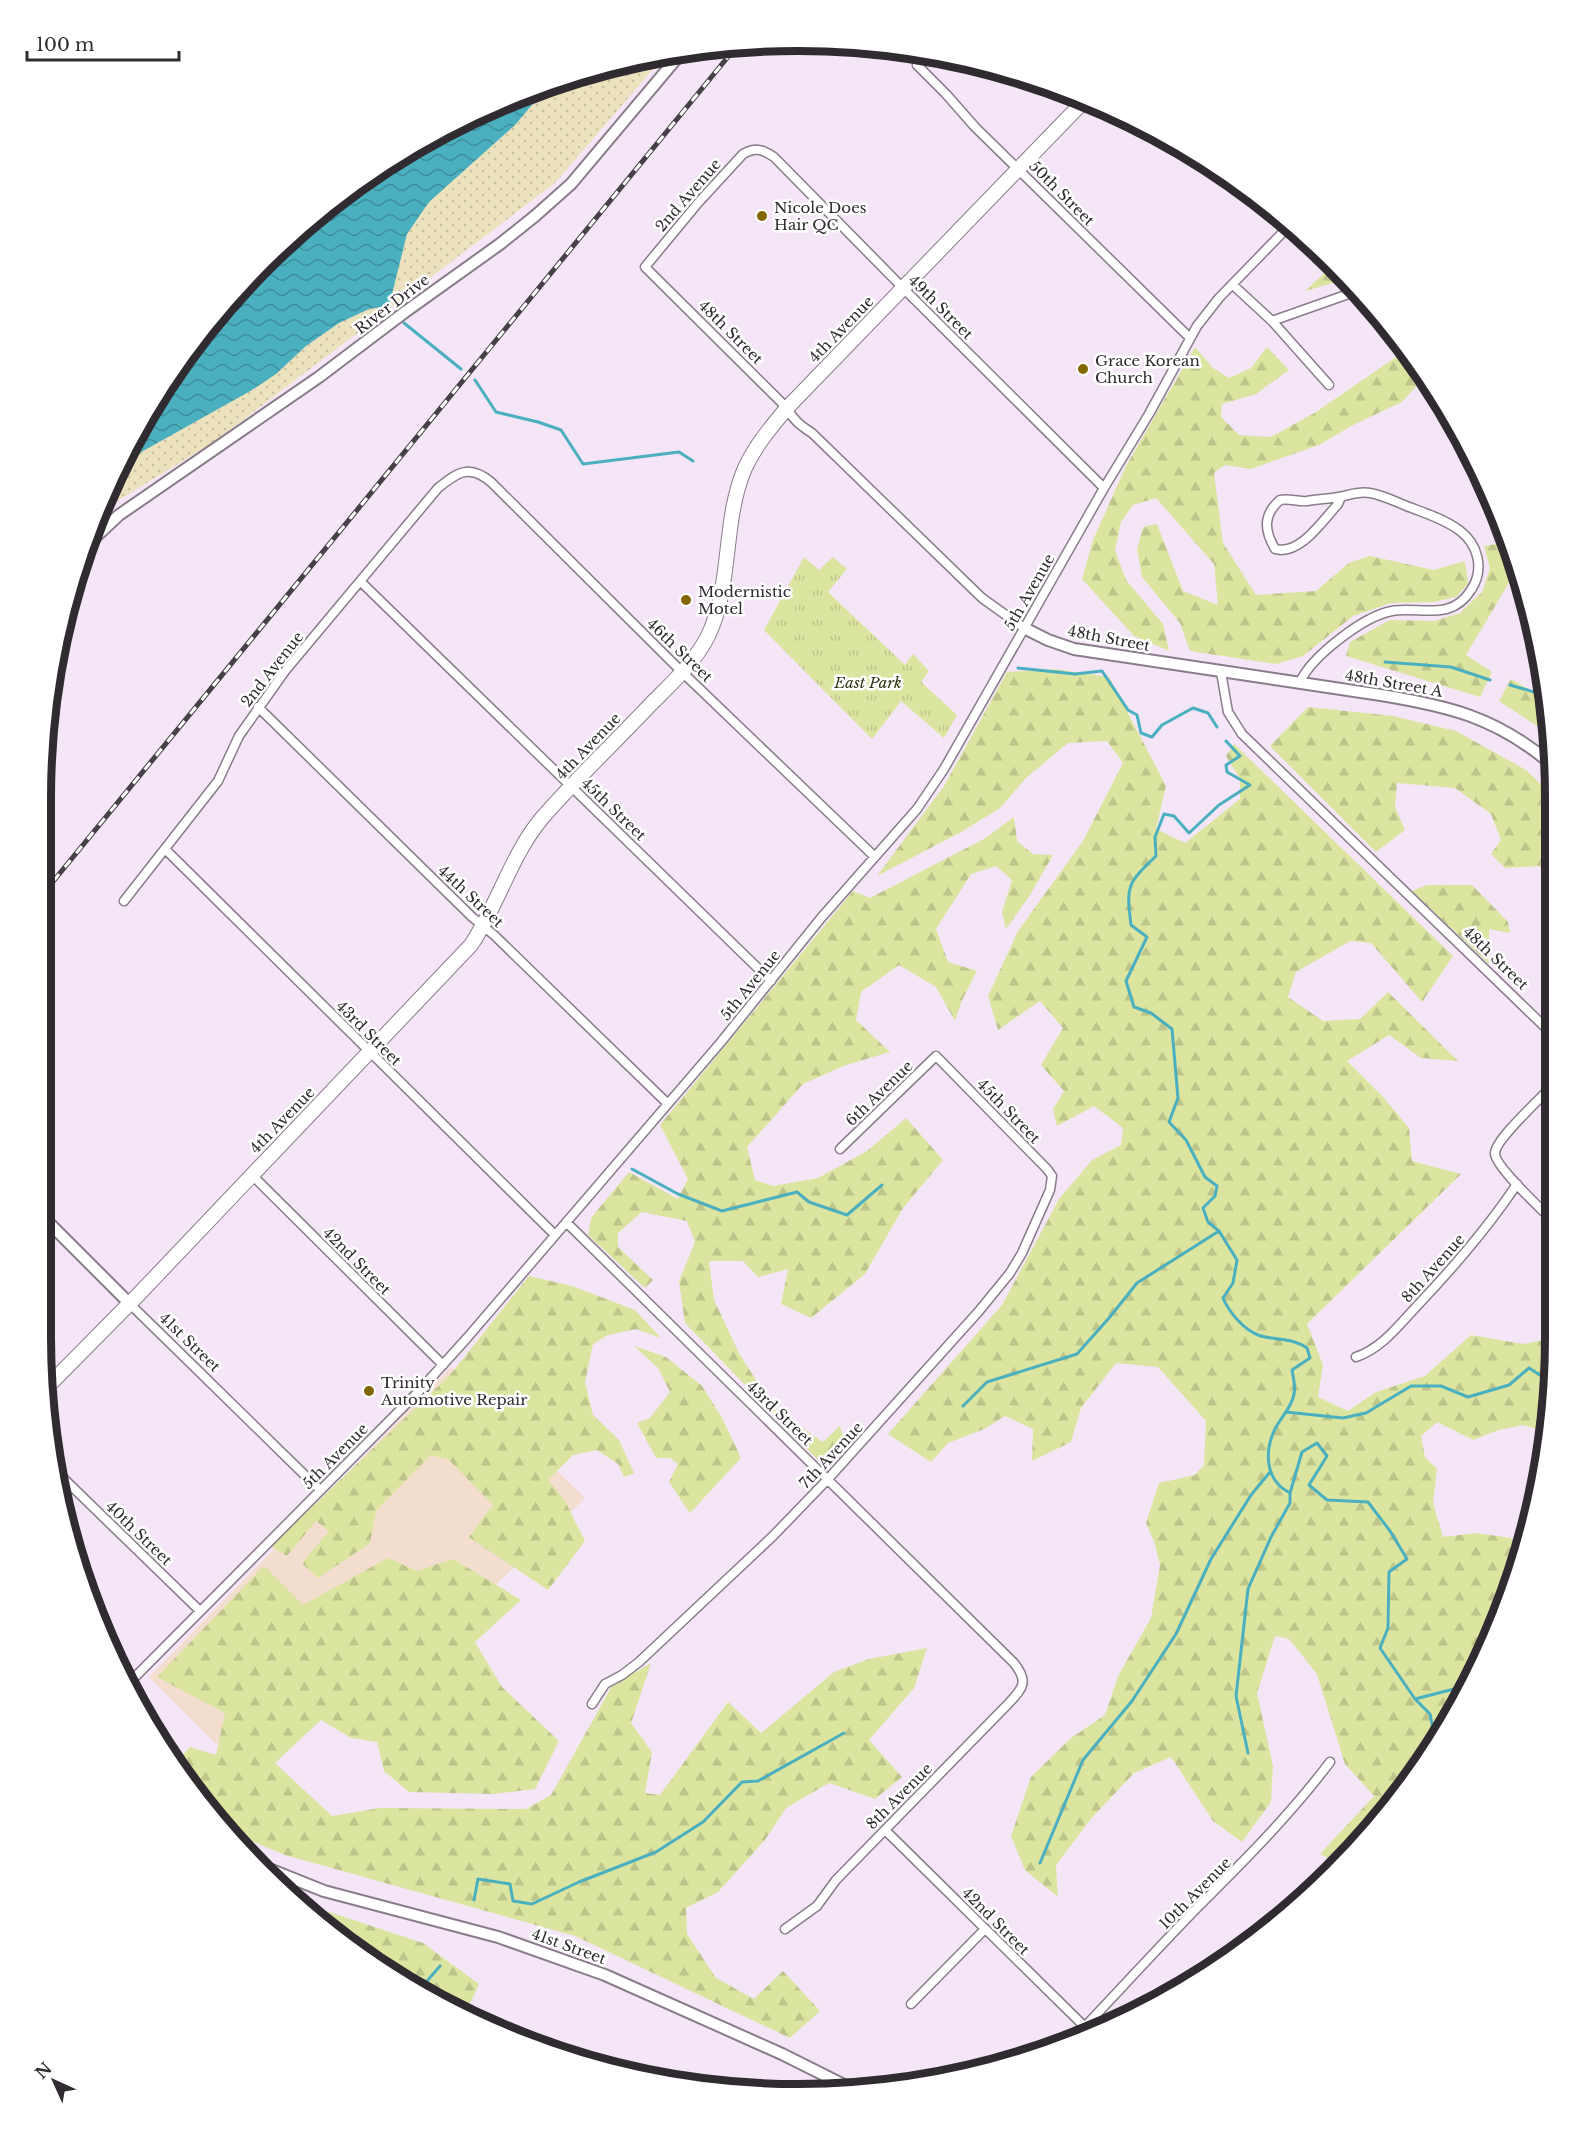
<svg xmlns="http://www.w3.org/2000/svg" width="1596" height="2135" font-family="'Libre Baskerville',serif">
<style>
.commercial{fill:#f2ddcf}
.grass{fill:url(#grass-tufts)}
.forest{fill:url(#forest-firs)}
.sand{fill:url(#sand-dots)}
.water{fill:url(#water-waves)}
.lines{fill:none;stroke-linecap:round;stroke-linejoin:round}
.stream{stroke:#4aafbf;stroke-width:3}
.minor-casing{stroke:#897c8a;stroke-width:11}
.tertiary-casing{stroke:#897c8a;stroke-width:14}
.primary-casing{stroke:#897c8a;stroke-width:16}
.minor{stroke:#fff;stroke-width:8}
.tertiary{stroke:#fff;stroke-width:10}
.primary{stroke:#fff;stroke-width:14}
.rail-casing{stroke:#464047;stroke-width:5}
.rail{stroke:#fff;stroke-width:3;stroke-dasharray:9;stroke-linecap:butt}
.poi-dot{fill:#826600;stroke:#fff;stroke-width:2}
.labels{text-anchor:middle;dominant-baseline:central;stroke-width:5;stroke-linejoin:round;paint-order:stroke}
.street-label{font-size:15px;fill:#302b31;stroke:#fff}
.poi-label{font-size:15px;fill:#302b31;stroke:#fff;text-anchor:start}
.park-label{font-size:15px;font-style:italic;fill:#2f3212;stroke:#fff}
.rim{fill:none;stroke:#302b31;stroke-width:8}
</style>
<defs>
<pattern id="grass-tufts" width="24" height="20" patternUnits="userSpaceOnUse" patternTransform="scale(1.5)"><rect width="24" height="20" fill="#dce5a0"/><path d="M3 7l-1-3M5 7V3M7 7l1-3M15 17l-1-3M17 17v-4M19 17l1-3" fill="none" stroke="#bdc58a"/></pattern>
<pattern id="forest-firs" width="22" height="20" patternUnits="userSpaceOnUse" patternTransform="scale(1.5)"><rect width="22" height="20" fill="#dce5a0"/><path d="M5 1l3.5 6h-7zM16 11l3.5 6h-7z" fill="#bdc58a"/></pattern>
<pattern id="sand-dots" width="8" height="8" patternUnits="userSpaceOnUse" patternTransform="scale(1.5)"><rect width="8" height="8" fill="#ece2bd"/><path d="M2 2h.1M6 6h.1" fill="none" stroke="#cbc2a3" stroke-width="1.8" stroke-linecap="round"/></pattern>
<pattern id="water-waves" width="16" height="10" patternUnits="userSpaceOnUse" patternTransform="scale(1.5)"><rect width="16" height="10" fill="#4aafbf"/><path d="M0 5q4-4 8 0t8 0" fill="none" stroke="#3e8f9c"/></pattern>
</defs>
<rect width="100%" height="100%" fill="#f4e6f6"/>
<path class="commercial" d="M451 1367 585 1498 457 1623 399 1564 216 1744 149 1677Z"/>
<path class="grass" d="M804 557 819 570 833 557 847 569 828 592 905 665 913 654 929 671 921 682 957 715 944 738 901 701 872 739 764 630Z"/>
<path class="forest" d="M1335 264 1347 279 1305 291 1333 265Z
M1400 343 1426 375 1402 402 1355 424 1319 445 1251 469 1225 465 1214 473 1223 543 1256 595 1316 591 1349 563 1370 556 1434 570 1465 561 1468 584 1456 597 1434 602 1391 603 1353 616 1303 656 1276 664 1190 651 1180 623 1142 577 1137 549 1143 527 1157 524 1183 591 1218 605 1214 564 1156 498 1133 505 1121 522 1115 550 1126 580 1163 624 1169 651 1134 636 1082 579 1093 540 1126 466 1195 347 1213 368 1229 378 1251 368 1267 347 1289 370 1256 394 1222 404 1221 417 1239 435 1271 437 1316 412 1402 353Z
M1509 542 1515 554 1522 584 1510 581 1466 655 1492 672 1480 697 1346 656 1350 642 1390 620 1434 621 1460 613 1482 592 1490 568 1484 546Z
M1054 669 1109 677 1166 786 1156 829 1185 843 1240 799V779L1226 756 1234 744 1453 956 1422 1002 1371 943 1350 941 1296 972 1288 997 1323 1021 1360 1019 1388 992 1458 1061 1421 1058 1389 1035 1347 1061 1384 1098 1409 1128 1412 1161 1461 1174 1307 1324 1323 1365 1318 1397 1348 1411 1376 1392 1425 1376 1471 1335 1523 1344 1549 1339V1433L1523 1425 1499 1430 1473 1440 1437 1422 1421 1436 1425 1457 1437 1469 1433 1503 1443 1537 1476 1533 1511 1538 1522 1551 1515 1580 1454 1716 1367 1837 1337 1863 1320 1854 1374 1796 1345 1764 1317 1674 1289 1639 1275 1636 1257 1693 1273 1766 1271 1802 1242 1842 1213 1821 1171 1757 1134 1773 1090 1820 1056 1865 1058 1897 1025 1870 1011 1836 1031 1777 1071 1738 1105 1715 1118 1676 1151 1618 1160 1565 1154 1541 1146 1523 1159 1483 1195 1475 1204 1465 1206 1421 1158 1367 1116 1363 1081 1408 1071 1442 1032 1461 1033 1429 1005 1416 984 1429 948 1443 931 1462 888 1434 1002 1305 1059 1199 1092 1160 1121 1145 1123 1128 1094 1106 1057 1126 1053 1109 1064 1091 1041 1065 1063 1028 1040 1001 998 1030 988 996 1018 931 1083 841 1123 763 1107 741 1068 743 1026 778 1000 808 963 831 877 876 944 786 1007 672Z
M1511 679 1549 701V734L1499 701Z
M1308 707 1393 716 1456 731 1526 770 1549 792V879L1539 866 1505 868 1491 854 1501 840 1491 814 1455 788 1397 783 1395 807 1405 830 1376 852 1270 746Z
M1014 817 1017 841 1033 854 1053 855 1030 895 1006 929 1002 912 1012 880 996 866 971 874 936 929 948 962 977 971 962 1000 955 1021 936 987 899 965 861 992 856 1020 890 1052 846 1065 803 1084 747 1147 755 1180 773 1186 818 1178 867 1151 906 1118 943 1160 903 1208 865 1274 811 1318 781 1304 788 1269 758 1277 743 1261H709L714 1300 739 1353 774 1409 823 1442 840 1426 844 1439 818 1460 685 1323 679 1281 695 1242 687 1221 642 1212 618 1233V1247L653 1280 645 1288 588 1235 591 1218 629 1172 678 1199 688 1179 660 1125 853 891 870 898 984 839Z
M1427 885H1472L1508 922 1510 933 1489 929V964L1412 891Z
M529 1276 572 1286 635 1310 661 1338 636 1329 608 1335 593 1344 585 1382 593 1415 619 1440 634 1473 624 1477 618 1464 597 1450 573 1455 548 1480 565 1501 585 1541 548 1590 469 1537 493 1505 449 1460 431 1455 376 1511 370 1543 318 1578 302 1563 329 1531 316 1521 287 1556 271 1546 450 1375Z
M634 1346 666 1357 702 1386 721 1416 741 1458 690 1513 669 1482 678 1464 670 1458H656L637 1423 650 1418 670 1392 658 1368Z
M388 1558 417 1571 453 1559 521 1600 475 1642 502 1687 559 1741 535 1789 493 1794 409 1792 384 1771 377 1742 351 1738 321 1720 275 1763 332 1816 380 1808 526 1809 551 1795 612 1686 651 1663 631 1723 652 1752 645 1793 660 1795 728 1702 761 1733 834 1672 869 1659 927 1648 914 1688 869 1740 902 1777 875 1799 829 1783 786 1808 765 1840 718 1892 686 1908 687 1934 716 1978 754 1999 783 1971 820 2011 790 2038 575 1936 285 1855 228 1831 197 1798 174 1764 190 1747 216 1755 225 1713 157 1677 264 1566 303 1605Z
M287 1894 320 1909 423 1943 479 1984 464 2017 298 1906Z"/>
<path class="sand" d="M667 53 555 183 214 442 101 511 119 462 508 98 650 55Z"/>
<path class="water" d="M548 86 515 125 429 202 407 234 389 306 369 309 339 323 306 346 276 374 252 390 127 460 112 480 119 463 197 337 263 262 377 168 508 98Z"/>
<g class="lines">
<path class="stream" d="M404 323 461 369
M475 380 496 412 538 422 561 430 583 464 679 452 693 461
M1385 662 1451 667 1490 680
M1018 668 1075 674 1102 671 1128 710 1137 715 1141 733 1152 737 1162 725 1193 708 1208 713 1217 727
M1510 685 1548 696
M1226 741 1240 756 1226 765 1227 772 1250 785 1219 805 1189 833 1174 816 1164 814 1155 837 1156 856C1127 884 1126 885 1131 925L1147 937 1126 981 1134 1007 1151 1013 1172 1029 1178 1098 1169 1122 1186 1140 1205 1177 1217 1186 1215 1196 1203 1208 1208 1222 1219 1231 1237 1260 1233 1283 1223 1298C1229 1312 1243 1329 1258 1335 1275 1341 1292 1337 1307 1348L1310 1358 1292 1370C1293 1377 1296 1387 1294 1394 1292 1408 1279 1419 1274 1431 1264 1454 1266 1481 1290 1493L1302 1452 1317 1443 1327 1456 1309 1485 1327 1500 1368 1502 1390 1531 1407 1559 1389 1572 1388 1628 1380 1648 1415 1699 1430 1714 1434 1734 1439 1737
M632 1169 678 1194 722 1211 797 1192 809 1202 847 1215 882 1185
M963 1406 987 1382 1077 1354 1109 1318 1137 1283 1219 1231
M1286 1412 1343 1418 1366 1413 1411 1386H1441L1468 1397 1509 1385 1529 1368 1549 1381
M1415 1699 1454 1689 1472 1676
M1248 1753 1236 1696 1248 1589 1271 1537 1290 1503V1493
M1040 1863 1083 1760 1132 1701 1176 1634 1211 1559 1251 1495 1270 1472
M474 1900 478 1879 510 1884 513 1901 532 1904 579 1882 656 1852 703 1822 742 1782 758 1781 844 1733
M421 1988 440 1966"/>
<defs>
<path id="minor" d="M917 65 946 94 975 127 1190 338
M1233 285 1272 321 1329 385
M1272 321 1357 291
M361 582 771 981
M1024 628 982 598 812 433C801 426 793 420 787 408L645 267 698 203 743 154C755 147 762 149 774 157L903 288 1104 488
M1221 672 1228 712 1242 734 1549 1031
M1300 682C1312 656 1364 616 1392 611 1420 606 1451 622 1471 590 1485 569 1478 544 1459 530 1444 519 1425 513 1409 507 1396 502 1383 495 1370 493 1359 491 1349 495 1339 497 1328 499 1317 499 1307 501 1298 502 1289 498 1280 500 1263 515 1264 530 1275 549 1300 556 1323 520 1338 504L1341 497
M258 707 472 917 494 935 667 1103
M165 849 555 1235
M124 901 218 781 239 736 285 671 438 488C458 472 469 464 491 482L682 672 875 857
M1549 1089C1538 1101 1496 1139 1495 1153 1494 1165 1539 1207 1549 1217
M252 1175 443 1365
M566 1222 1014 1663C1029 1682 1023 1688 1008 1704L836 1880 817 1906 785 1929
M130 1304 320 1490
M1356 1357C1382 1348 1398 1326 1416 1307 1453 1268 1487 1229 1517 1184
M59 1474 200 1611
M129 1683 420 1390 467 1338 721 1042 821 918 917 809 944 769 1104 488 1149 414 1197 326 1219 298 1289 226
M592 1704 605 1684 622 1675 639 1662 773 1536 828 1479 979 1311 1010 1273 1022 1253 1050 1190 1052 1176 1047 1169 936 1056 840 1149
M885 1830 1087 2029
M911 2004 985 1929
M1074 2038C1115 1995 1155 1951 1197 1908 1244 1861 1290 1815 1330 1762"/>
<path id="tertiary" d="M88 544 119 515 319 377 405 312 500 244 535 216 571 184 682 52
M1024 628 1048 640 1074 649 1381 695C1448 706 1495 717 1549 762
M41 1215 130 1304
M259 1865 324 1891 498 1937 605 1975 782 2054 856 2091"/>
<path id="primary" d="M47 1387 138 1295 471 945C498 905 511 855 542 818 577 778 616 741 652 703 672 683 695 662 708 636 733 584 722 521 745 468 755 446 771 427 787 408L1087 98"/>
</defs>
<use href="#minor" class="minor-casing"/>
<use href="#tertiary" class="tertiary-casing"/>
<use href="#primary" class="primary-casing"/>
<use href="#minor" class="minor"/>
<use href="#tertiary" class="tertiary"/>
<use href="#primary" class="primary"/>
<defs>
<path id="rail" d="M42 895 736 47"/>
</defs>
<use href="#rail" class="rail-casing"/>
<use href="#rail" class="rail"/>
</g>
<g class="poi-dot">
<circle cx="762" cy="216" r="6"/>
<circle cx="1083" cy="369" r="6"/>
<circle cx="686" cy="600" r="6"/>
<circle cx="369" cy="1391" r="6"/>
</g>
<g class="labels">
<g class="street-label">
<text transform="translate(1062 193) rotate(45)">50th Street</text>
<text transform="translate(688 195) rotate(-49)">2nd Avenue</text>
<text transform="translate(392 304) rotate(-37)">River Drive</text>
<text transform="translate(941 307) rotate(45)">49th Street</text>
<text transform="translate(841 329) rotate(-46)">4th Avenue</text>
<text transform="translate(731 332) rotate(45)">48th Street</text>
<text transform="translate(1029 592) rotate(-60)">5th Avenue</text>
<text transform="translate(1109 638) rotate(11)">48th Street</text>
<text transform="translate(680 650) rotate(44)">46th Street</text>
<text transform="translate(272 669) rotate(-52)">2nd Avenue</text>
<text transform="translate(1394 683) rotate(10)">48th Street A</text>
<text transform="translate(588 746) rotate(-46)">4th Avenue</text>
<text transform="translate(614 809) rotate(44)">45th Street</text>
<text transform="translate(471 896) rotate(43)">44th Street</text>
<text transform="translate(1496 958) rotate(44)">48th Street</text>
<text transform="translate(750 985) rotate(-51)">5th Avenue</text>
<text transform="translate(369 1033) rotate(45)">43rd Street</text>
<text transform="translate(879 1093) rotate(-44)">6th Avenue</text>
<text transform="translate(1009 1111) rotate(46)">45th Street</text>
<text transform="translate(282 1120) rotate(-46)">4th Avenue</text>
<text transform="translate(357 1261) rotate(45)">42nd Street</text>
<text transform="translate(1433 1268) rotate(-48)">8th Avenue</text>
<text transform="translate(190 1342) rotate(44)">41st Street</text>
<text transform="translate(780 1413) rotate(44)">43rd Street</text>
<text transform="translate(831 1455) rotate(-47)">7th Avenue</text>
<text transform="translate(335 1456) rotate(-45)">5th Avenue</text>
<text transform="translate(139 1533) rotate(44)">40th Street</text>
<text transform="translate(899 1796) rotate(-45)">8th Avenue</text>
<text transform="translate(1195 1893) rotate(-45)">10th Avenue</text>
<text transform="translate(996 1921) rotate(45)">42nd Street</text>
<text transform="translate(569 1946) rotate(20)">41st Street</text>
</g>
<g class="poi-label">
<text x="774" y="207">Nicole Does<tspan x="774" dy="17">Hair QC</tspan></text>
<text x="1095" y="360">Grace Korean<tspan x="1095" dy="17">Church</tspan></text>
<text x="698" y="591">Modernistic<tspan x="698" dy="17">Motel</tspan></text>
<text x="381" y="1382">Trinity<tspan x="381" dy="17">Automotive Repair</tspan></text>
</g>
<g class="park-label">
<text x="868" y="682">East Park</text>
</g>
</g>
<path d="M0 0H1596V2135H0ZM798 51H798A747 747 0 0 1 1545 798V1337A747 747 0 0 1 798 2084H798A747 747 0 0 1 51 1337V798A747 747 0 0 1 798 51Z" fill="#fff" fill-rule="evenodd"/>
<path class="rim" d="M798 51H798A747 747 0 0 1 1545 798V1337A747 747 0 0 1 798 2084H798A747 747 0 0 1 51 1337V798A747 747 0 0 1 798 51Z"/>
<g transform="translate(54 2081) rotate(315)" stroke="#ffffff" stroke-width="4.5" paint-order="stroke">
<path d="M0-4.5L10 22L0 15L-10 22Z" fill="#302b31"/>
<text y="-9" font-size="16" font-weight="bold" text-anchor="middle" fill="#302b31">N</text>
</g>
<path d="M27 51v9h152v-9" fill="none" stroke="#302b31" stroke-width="3"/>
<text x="36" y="51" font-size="18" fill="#302b31" stroke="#ffffff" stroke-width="4.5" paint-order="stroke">100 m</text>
</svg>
